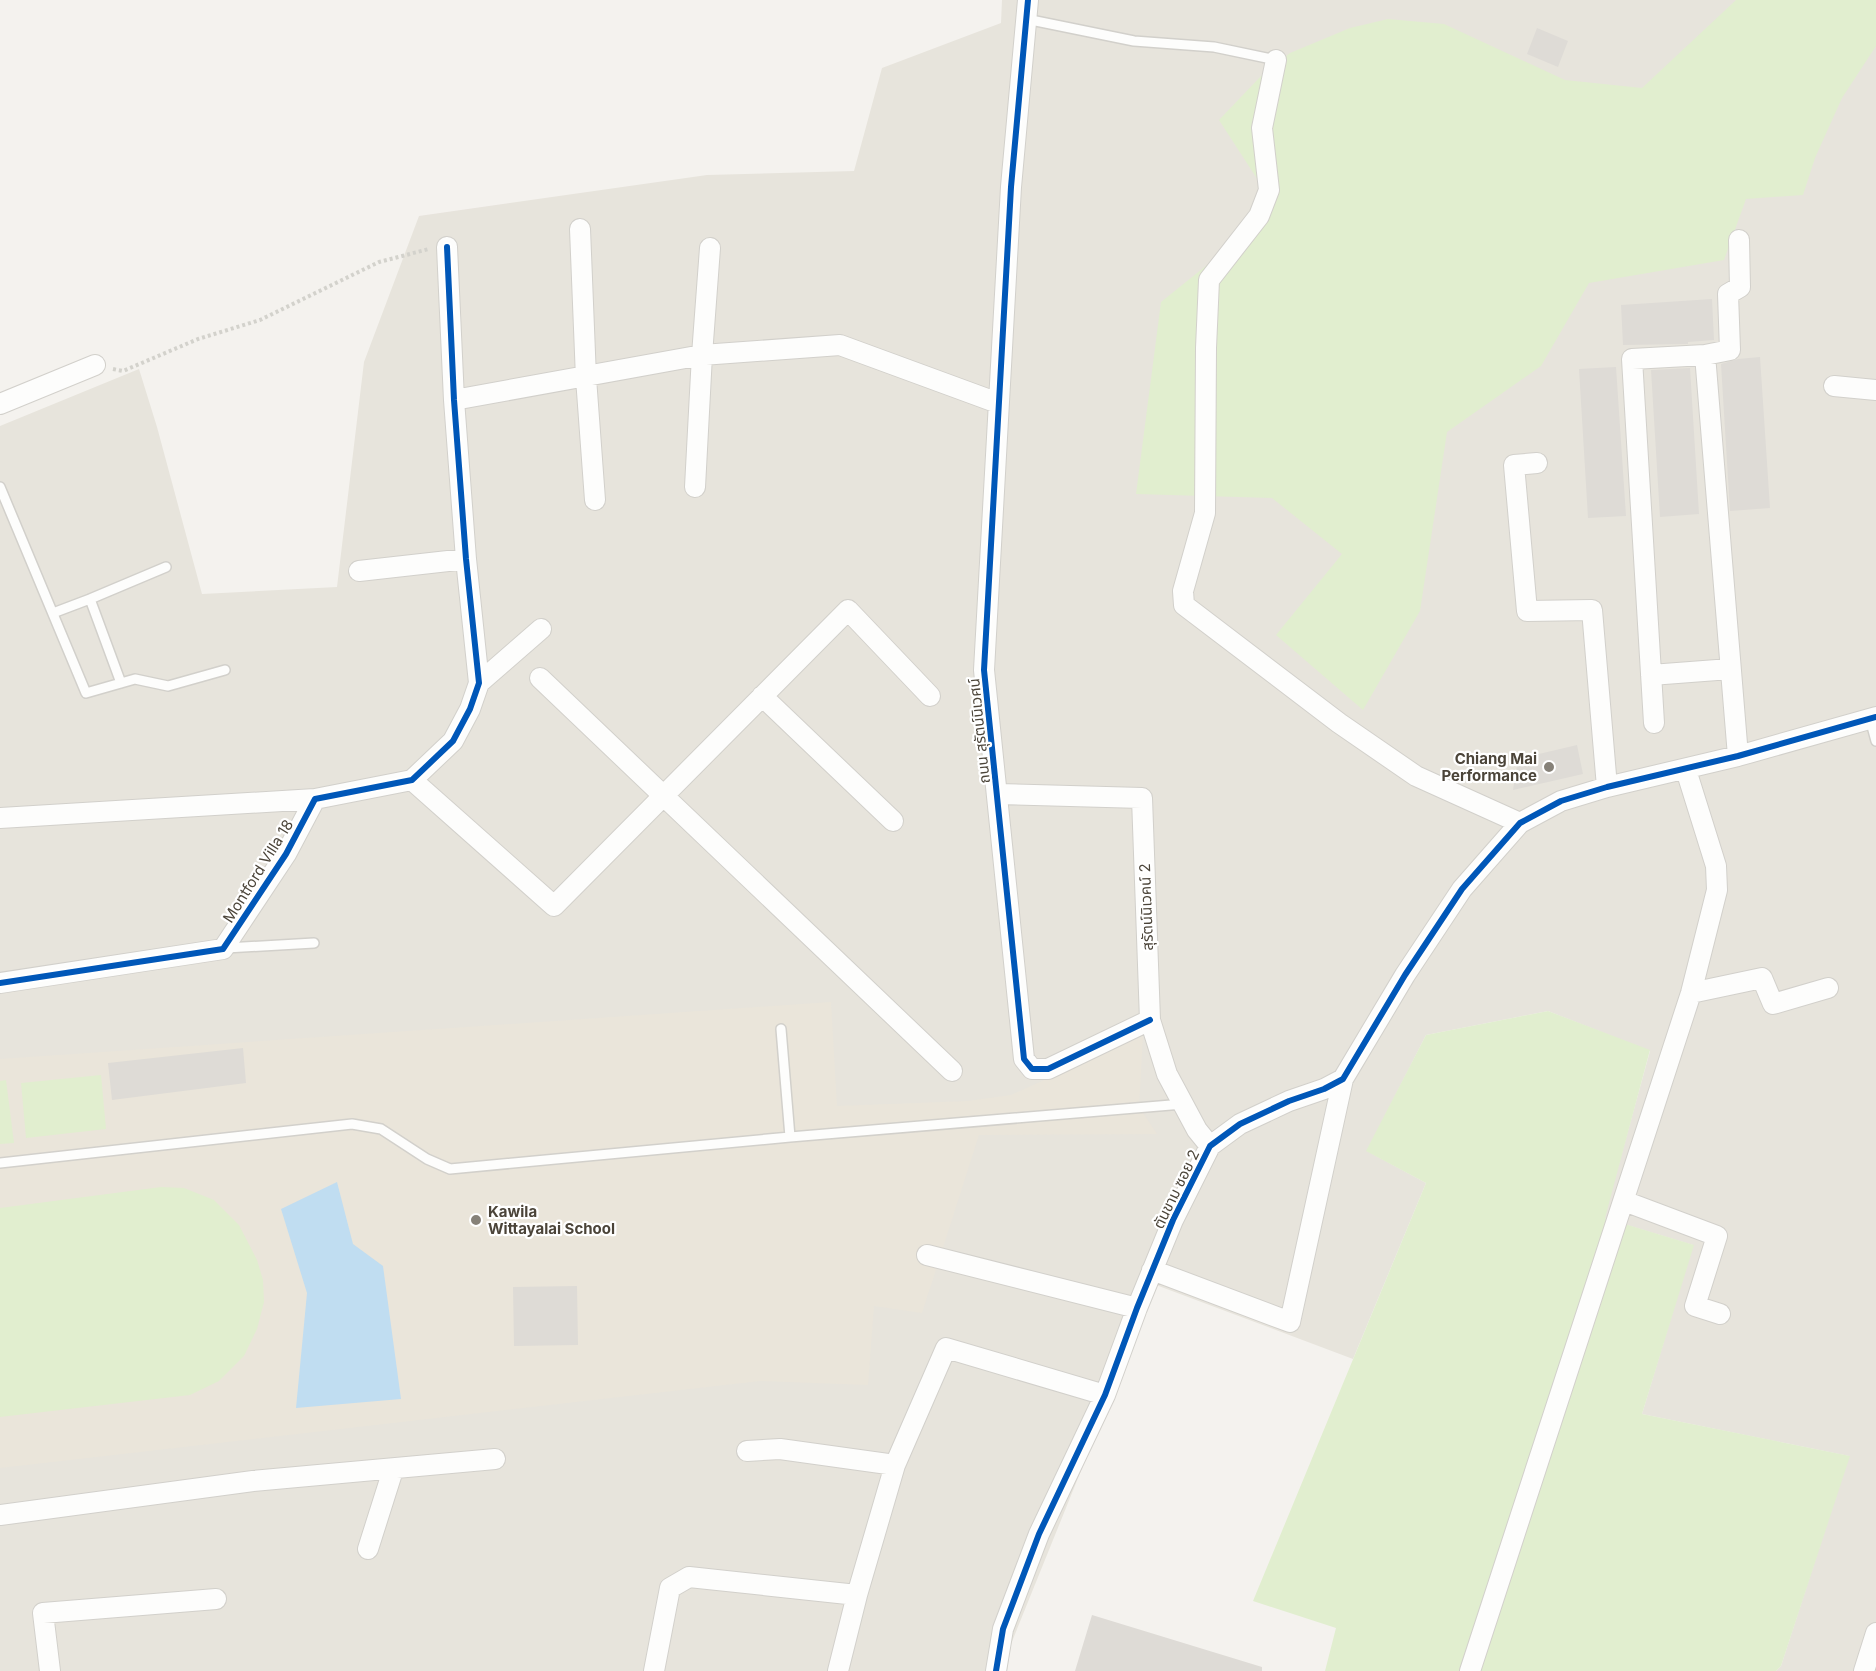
<svg xmlns="http://www.w3.org/2000/svg" width="1876" height="1671" font-family="Inter,'Noto Sans Thai',sans-serif">
<style>
.residential{fill:#e7e4dc}
.education{fill:#eae5da}
.green{fill:#e1eecf}
.water{fill:#c0ddf1}
.building{fill:#dedbd6}
.lines{fill:none;stroke-linecap:round;stroke-linejoin:round}
.lane-casing{stroke:#d2d0cb;stroke-width:12}
.street-casing{stroke:#d2d0cb;stroke-width:22}
.path{stroke:#d3d2cc;stroke-width:4;stroke-dasharray:3 3;stroke-linecap:butt}
.lane{stroke:#fdfdfc;stroke-width:9}
.street{stroke:#fdfdfc;stroke-width:20}
.cycleway-casing{stroke:#fff;stroke-width:10}
.cycleway{stroke:#0057b8;stroke-width:6}
.poi-dot{fill:#868178;stroke:#fff;stroke-width:2}
.labels{text-anchor:middle;dominant-baseline:central;stroke-width:4.5;stroke-linejoin:round;paint-order:stroke}
.street-label{font-size:15px;fill:#4b4439;stroke:#fff}
.poi-label{font-size:15px;font-weight:bold;fill:#4b4439;stroke:#fff;text-anchor:end}
</style>
<rect width="100%" height="100%" fill="#f4f2ee"/>
<path class="residential" d="M1002 0H1876V1671H1776L1781 1666 1849 1456 1642 1414 1693 1245 1604 1218 1650 1051 1548 1011 1426 1035 1367 1151 1426 1183 1353 1359 1156 1285 1011 1644 1007 1671H0V426L139 369 157 427 202 594 337 587 364 362 419 216 707 175 854 171 882 68 1001 23Z"/>
<path class="education" d="M831 1002 837 1106 968 1101 1011 1095 1143 1036 1139 1107 1157 1134 979 1135 922 1313 874 1306 868 1385 760 1381 0 1468V1059Z"/>
<path class="green" d="M1736 0H1876V46L1842 98 1815 158 1803 195 1746 199 1724 260 1589 283 1541 366 1447 432 1420 611 1363 710 1276 635 1342 554 1272 498 1136 494 1161 302 1212 261 1265 191 1219 120 1262 75 1290 53 1350 28 1388 19 1444 24 1565 80 1642 88Z
M1548 1011 1650 1050 1605 1218 1694 1245 1642 1414 1850 1456 1781 1666 1776 1671H1325L1336 1628 1253 1601 1426 1183 1366 1151 1426 1035Z
M101 1075 106 1129 26 1138 21 1083Z
M6 1080 14 1143 0 1144V1081Z
M161 1187 184 1188 214 1200 239 1225 257 1260 263 1280 264 1302 257 1329 244 1356 219 1381 190 1395 0 1417V1208Z"/>
<path class="water" d="M337 1182 353 1244 383 1266 401 1399 296 1408 307 1293 281 1209Z"/>
<path class="building" d="M1537 28 1568 41 1558 67 1527 54Z
M1712 299 1714 340 1688 342V344L1623 345 1621 305Z
M1760 357 1770 508 1730 511 1721 364 1738 359Z
M1616 367 1626 516 1588 518 1579 369Z
M1690 368 1699 514 1660 517 1651 370Z
M1577 745 1583 774 1513 790 1518 759Z
M243 1048 246 1083 112 1100 108 1063Z
M577 1286 578 1345 514 1346 513 1287Z
M1092 1615 1262 1667V1671H1075Z"/>
<g class="lines">
<defs>
<path id="lane" d="M1026 19 1134 41 1214 47 1276 60
M0 487 86 693 135 679 168 686 225 670
M90 599 121 683
M53 613 90 599 166 567
M1870 719 1876 741
M226 948 314 943
M781 1029 790 1137
M0 1163 352 1124 381 1129 427 1159 450 1169 790 1137 1183 1104"/>
<path id="street" d="M1028 0 1011 187 984 670 1024 1059 1032 1069H1048L1150 1020
M1276 60 1262 128 1269 190 1259 216 1209 280 1206 348 1205 513 1183 591 1184 605 1339 723 1416 776 1520 823
M580 229 586 378 595 500
M1705 355 1738 756
M1834 386 1876 390
M454 400 702 355 840 345 998 403
M0 404 95 365
M1537 463 1514 465 1527 611 1592 610 1607 787
M695 487 702 355 710 248
M359 571 466 559
M1651 675 1730 669
M540 678 952 1071
M479 683 541 629
M762 696 893 821
M1654 723 1632 359 1705 355 1730 350 1728 294 1740 287 1739 240
M412 780 554 906 848 610 930 696
M998 794 1142 798 1150 1020 1167 1074 1197 1130 1210 1146
M0 818 315 799
M0 983 223 949 286 854 315 799 412 780 453 741 470 709 479 683 466 559 454 400 447 247
M1691 993 1762 978 1773 1004 1828 988
M1624 1201 1717 1236 1695 1306 1720 1314
M927 1255 1137 1308
M1152 1270 1290 1322 1343 1079
M747 1451 780 1449 895 1465
M0 1515 253 1481 495 1459
M368 1549 393 1470
M50 1671 43 1613 216 1599
M654 1671 670 1588 689 1577 857 1595
M838 1671 857 1595 895 1465 946 1348 1105 1395
M996 1671 1003 1629 1039 1534 1105 1395 1137 1308 1173 1220 1210 1146 1240 1124 1289 1101 1324 1089 1343 1079 1405 975 1462 889 1520 823 1561 801 1607 787 1738 756 1876 717
M1470 1671 1691 993 1717 890 1716 866 1686 770
M1864 1671 1876 1633"/>
</defs>
<use href="#lane" class="lane-casing"/>
<use href="#street" class="street-casing"/>
<path class="path" d="M113 369 123 371 198 339 260 320 379 262 429 249"/>
<use href="#lane" class="lane"/>
<use href="#street" class="street"/>
<defs>
<path id="cycleway" d="M1028 0 1011 187 984 670 1024 1059 1032 1069H1048L1150 1020
M0 983 223 949 286 854 315 799 412 780 453 741 470 709 479 683 466 559 454 400 447 247
M996 1671 1003 1629 1039 1534 1105 1395 1137 1308 1173 1220 1210 1146 1240 1124 1289 1101 1324 1089 1343 1079 1405 975 1462 889 1520 823 1561 801 1607 787 1738 756 1876 717"/>
</defs>
<use href="#cycleway" class="cycleway-casing"/>
<use href="#cycleway" class="cycleway"/>
</g>
<g class="poi-dot">
<circle cx="1549" cy="767" r="6"/>
<circle cx="476" cy="1220" r="6"/>
</g>
<g class="labels">
<g class="street-label">
<text transform="translate(979 731) rotate(-96)">ถนน สุรัตน์นิเวศน์</text>
<text transform="translate(258 871) rotate(-58)">Montford Villa 18</text>
<text transform="translate(1146 907) rotate(-92)">สุรัตน์นิเวคน์ 2</text>
<text transform="translate(1176 1189) rotate(-64)">ตันขาม ซอย 2</text>
</g>
<g class="poi-label">
<text x="1537" y="758">Chiang Mai<tspan x="1537" dy="17">Performance</tspan></text>
<text x="488" y="1211" text-anchor="start">Kawila<tspan x="488" dy="17">Wittayalai School</tspan></text>
</g>
</g>
</svg>
